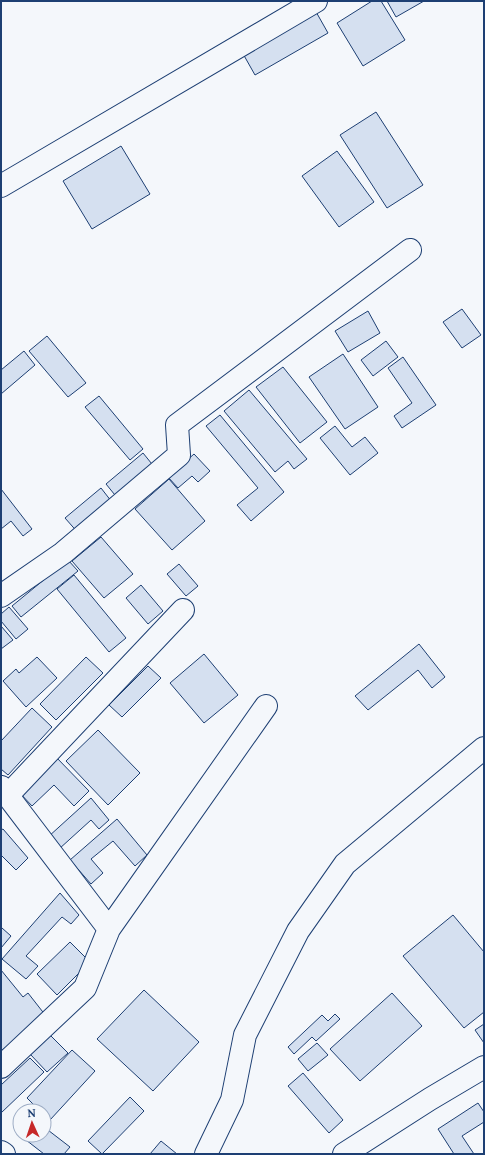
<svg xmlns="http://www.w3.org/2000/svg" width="485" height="1155" font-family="Lora,serif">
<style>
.building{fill:#d5e0f0;stroke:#1d3f73}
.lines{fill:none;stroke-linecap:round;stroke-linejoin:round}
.street-casing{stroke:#1d3f73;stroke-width:24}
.secondary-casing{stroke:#1d3f73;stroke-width:24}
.street{stroke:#f4f7fb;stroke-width:22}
.secondary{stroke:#f4f7fb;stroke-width:22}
</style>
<rect width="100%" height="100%" fill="#f4f7fb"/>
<path class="building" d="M372 1H381L405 40 363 66 337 23Z
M387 1H424L396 17Z
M315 10 328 33 255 75 242 52Z
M376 112 423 185 387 208 340 135Z
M121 146 150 194 92 229 63 181Z
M337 151 374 202 339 227 302 176Z
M462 309 481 335 462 348 443 322Z
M368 311 380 333 348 352 335 331Z
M47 336 86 383 68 397 29 351Z
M386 341 398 357 373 376 361 360Z
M24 351 35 365 1 394V370Z
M343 354 378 407 345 429 309 377Z
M403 357 436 405 402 428 394 416 412 403 388 368Z
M283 367 327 422 300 443 256 387Z
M249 390 307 459 294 469 288 461 275 472 224 411Z
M99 396 143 449 130 460 85 407Z
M220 415 284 492 251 521 237 505 258 488 206 426Z
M335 426 352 447 365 437 378 453 350 475 320 438Z
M143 453 156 469 119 500 106 484Z
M194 454 210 471 198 482 192 476 178 488 168 477Z
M169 479 205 521 172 550 135 509Z
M101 488 115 506 80 535 65 518Z
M1 489 32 529 23 536 11 521 1 529Z
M101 537 133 574 104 598 72 561Z
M68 560 78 571 21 617 12 606Z
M179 564 198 586 186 596 167 574Z
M74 575 126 638 109 652 57 589Z
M141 585 163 611 148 624 126 598Z
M9 607 28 629 16 639 1 621V614Z
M1 626 13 640 1 649Z
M419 644 445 677 432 688 418 670 368 710 355 696Z
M204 654 238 695 204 723 170 683Z
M37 657 57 678 26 707 3 681 16 669 19 673Z
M86 657 103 673 56 720 40 704Z
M148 666 161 678 122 717 109 705Z
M32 708 52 727 8 775 1 769V741Z
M98 730 140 773 108 805 66 761Z
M55 756 89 791 74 806 54 785 32 806 18 791Z
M91 798 109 820 99 829 91 820 59 849 48 837Z
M117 819 147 855 135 866 113 841 91 859 103 873 91 884 70 860Z
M3 829 28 858 16 870 2 856 1 858V830Z
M60 893 79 915 71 924 62 917 26 956 38 966 26 979 2 959Z
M453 915 484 952V1012L464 1028 403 956Z
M2 928 11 936 1 948V929Z
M70 942 90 962 57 995 37 974Z
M1 970 23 997 28 993 46 1016 1 1051Z
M144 990 199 1042 153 1091 97 1039Z
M392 993 422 1026 360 1081 330 1049Z
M335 1014 340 1019 316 1041 312 1037 294 1054 288 1047 322 1015 328 1021Z
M484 1024V1043L475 1030Z
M50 1035 68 1053 47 1072 30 1054Z
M317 1043 328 1055 308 1071 298 1059Z
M72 1050 95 1071 50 1120 44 1114V1111H40L27 1098Z
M30 1058 44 1072 1 1113V1085Z
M303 1073 343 1120 329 1133 288 1086Z
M130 1097 144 1111 102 1154 88 1141Z
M478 1103 484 1112V1122L462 1136 474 1154H454L438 1129Z
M44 1127 70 1147 64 1154H44L26 1140 29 1135H44Z
M161 1141 177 1154H150Z"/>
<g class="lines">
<defs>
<path id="street" d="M1 186 316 1
M1 596 63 553 179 455 177 425 410 250
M1 787 109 929
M7 796 183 610
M1 1067 85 988 109 929 266 706
M206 1154 232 1100 245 1035 298 931 345 864 484 748
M344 1154 430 1099 484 1067"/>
<path id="secondary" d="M1 1152 4 1154"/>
</defs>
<use href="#street" class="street-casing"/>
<use href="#secondary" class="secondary-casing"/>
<use href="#street" class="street"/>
<use href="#secondary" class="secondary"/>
</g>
<rect width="485" height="1155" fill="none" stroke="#1d3f73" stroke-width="4"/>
<g transform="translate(32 1123) rotate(357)"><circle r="19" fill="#f4f7fb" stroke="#9eadc5"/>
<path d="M0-3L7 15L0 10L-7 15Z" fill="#c62828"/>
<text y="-6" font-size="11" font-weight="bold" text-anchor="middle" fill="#1d3f73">N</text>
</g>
</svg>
